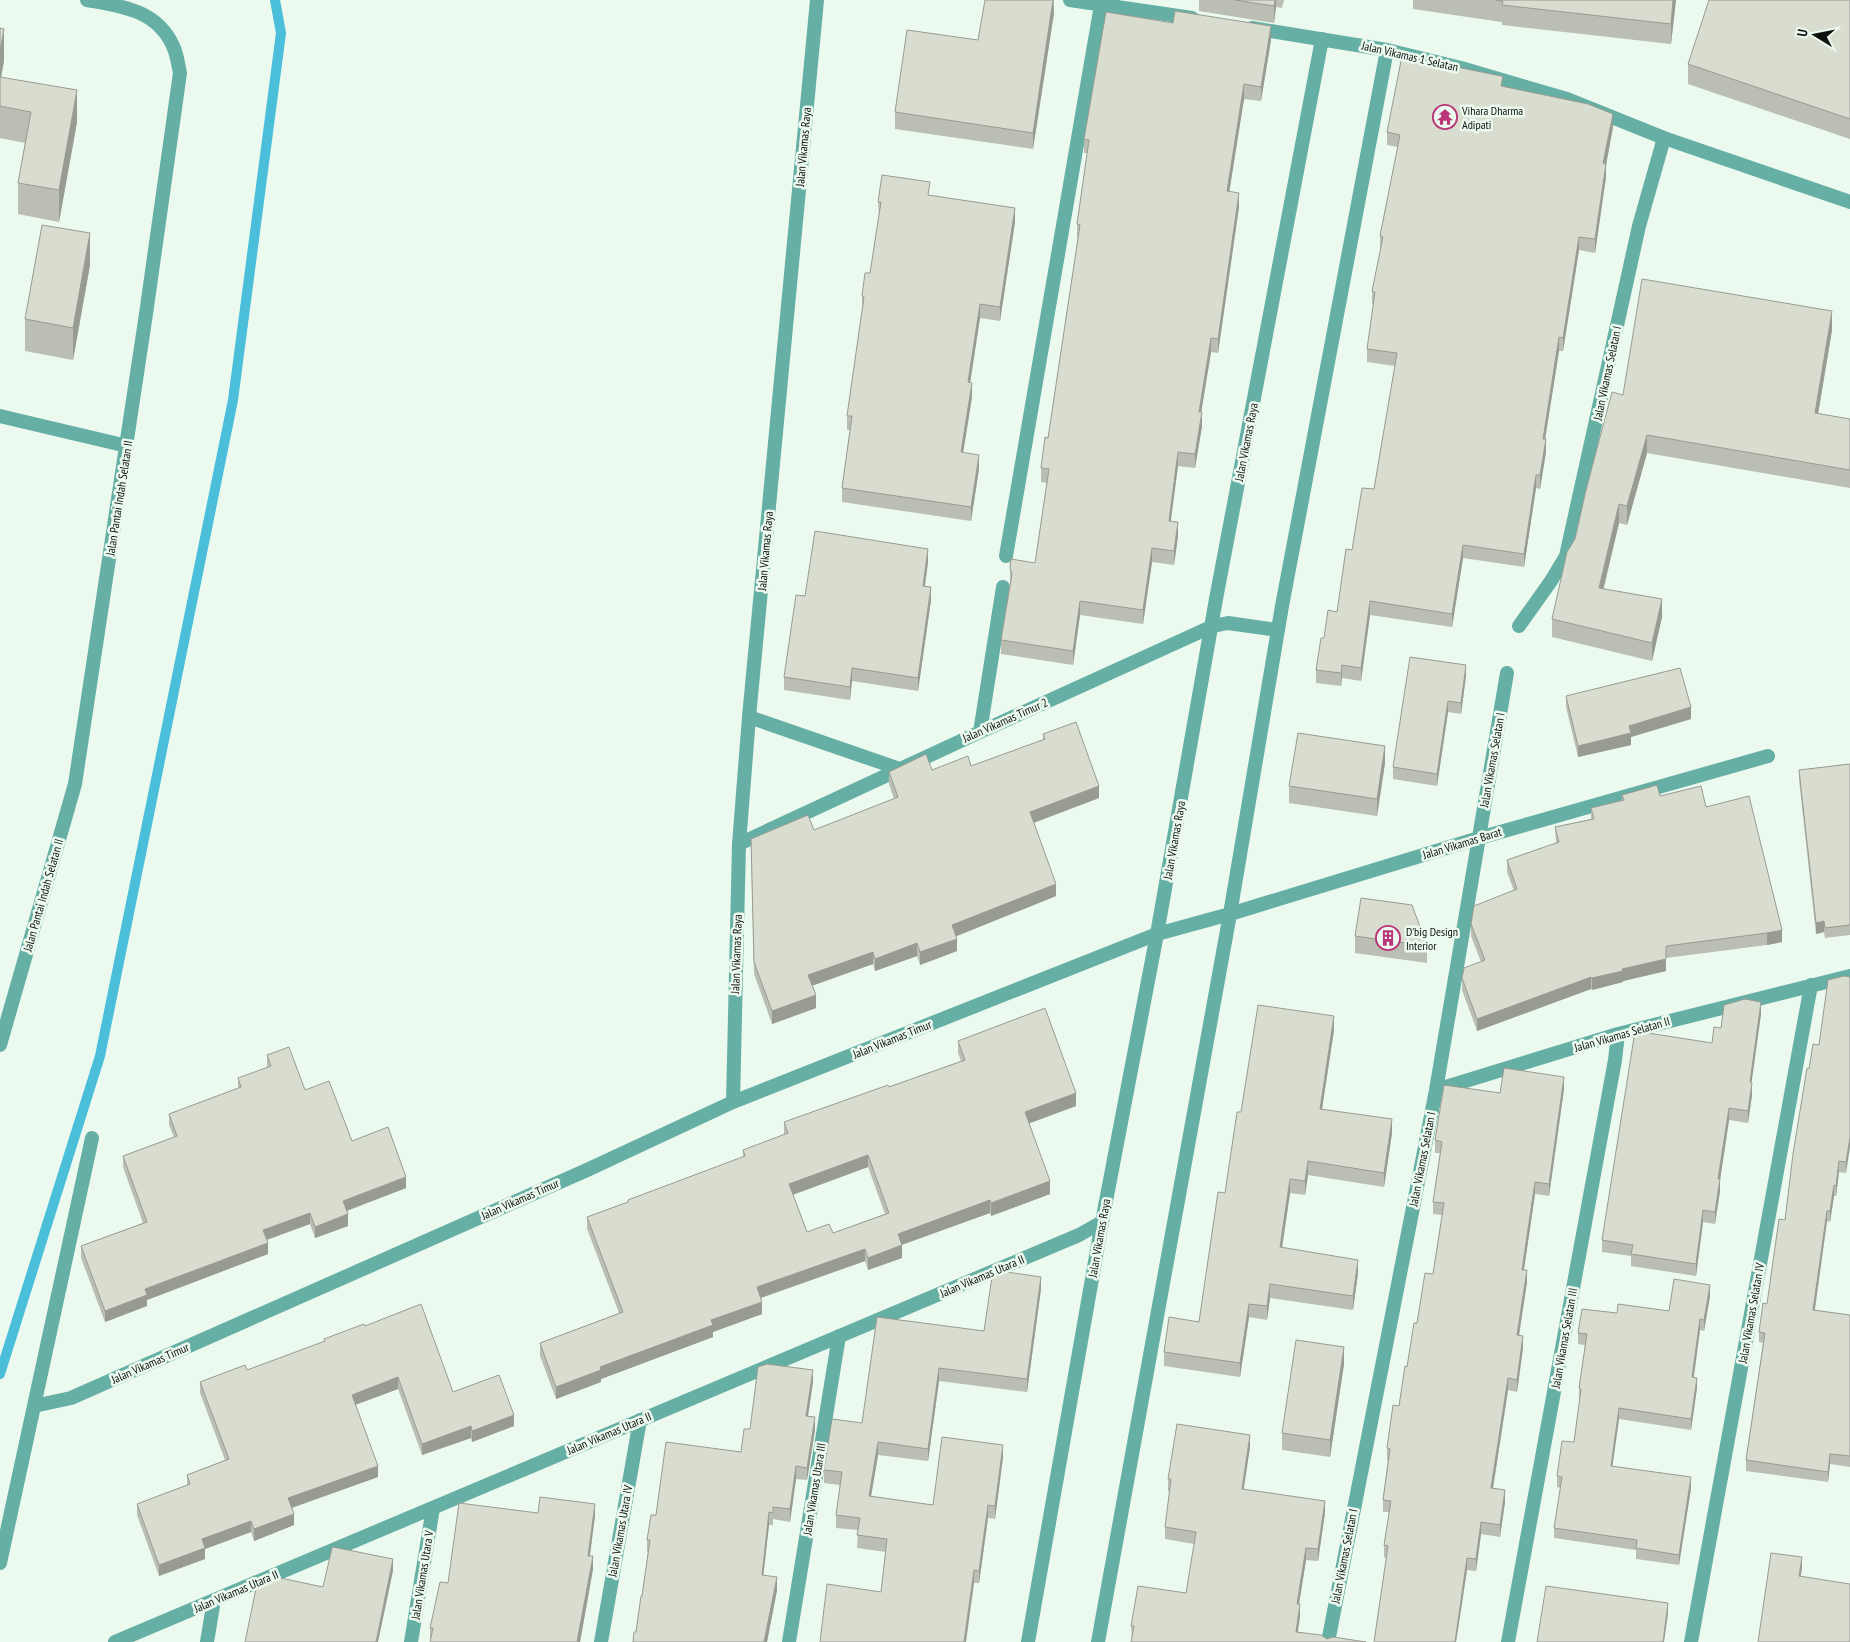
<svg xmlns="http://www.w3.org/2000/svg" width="1850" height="1642" font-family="'PT Sans Narrow',sans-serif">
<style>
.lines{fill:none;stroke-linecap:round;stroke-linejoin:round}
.stream{stroke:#4bbfda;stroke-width:10}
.minor{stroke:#65afa5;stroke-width:14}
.wall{fill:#bbbeb2;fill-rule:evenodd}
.shaded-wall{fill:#989b91}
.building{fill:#d9ddcf;stroke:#989b91;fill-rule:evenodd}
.labels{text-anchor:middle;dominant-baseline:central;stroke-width:5;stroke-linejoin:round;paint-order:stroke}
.street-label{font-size:12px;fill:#0e120f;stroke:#ecf9ef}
.poi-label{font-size:12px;fill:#0e120f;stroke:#ecf9ef;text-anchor:start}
</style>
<rect width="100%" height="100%" fill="#ecf9ef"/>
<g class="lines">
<path class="stream" d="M0 1374 100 1056 233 400 281 33 275 0"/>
<path class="minor" d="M1070 0 1192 18
M1252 28 1387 50 1461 68 1567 99 1664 138 1850 202
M0 416 127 446
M1006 556 1101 5
M1519 626 1551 581 1566 556 1639 226 1664 138
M749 717 900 769
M980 732 1003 587
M739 844 980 732 1213 626 1228 623 1277 630
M0 1045 75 784 146 314 180 73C178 64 177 54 173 46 157 10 121 6 87 0
M1436 1090 1618 1034 1850 976
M733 1102 739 844 749 717 817 0
M34 1406 92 1138
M0 1563 34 1406 71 1398 587 1170 733 1102 1157 934 1230 914 1479 838 1768 756
M115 1642 1079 1235 1102 1222
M207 1642 214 1600
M411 1642 433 1508
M601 1642 640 1420
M789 1642 839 1336
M1028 1642 1102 1222 1157 934 1216 599 1322 39
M1098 1642 1230 914 1282 606 1387 50
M1328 1642 1436 1090 1507 673
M1508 1642 1615 1060 1618 1034
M1691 1642 1811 985"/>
</g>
<path class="wall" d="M1054 0V13L1033 149 895 129V112L978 40Z
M1199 0H1284L1282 8 1276 7 1274 23 1199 11Z
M1413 0H1676L1671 44 1502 25V22L1413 9Z
M1850 0V139L1688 84V64Z
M0 28 4 61 1 77 77 122 59 222 18 214V183L25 143 0 138Z
M1271 40 1261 101 1244 99 1229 192 1239 207 1218 353 1211 352 1201 412 1202 426 1195 468 1178 466 1170 521 1178 536 1174 565 1152 562 1143 624 1080 615 1073 665 1001 654V640L1010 583V568L1035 563 1047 483 1041 482V468L1048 438 1078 238H1077V224L1087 153H1084V139Z
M1503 87 1613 127 1606 165V177L1595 253 1579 250 1563 351H1559L1545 439 1546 452 1540 489 1536 488 1524 567 1463 558 1452 627 1370 615 1361 681 1342 678 1341 686 1316 683V670L1324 638 1337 612 1352 550 1374 489 1395 366 1367 362V349L1374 304H1372V291L1381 249H1380V236L1398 147 1387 145V132Z
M930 195 1015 222 1000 321 980 318 970 383 972 397 963 452 979 469 971 521 842 502V488L850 430H847V416L862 311V296L870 273 879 216 878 202Z
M90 265 73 360 25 351V319Z
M1832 330 1818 414 1850 419V488L1647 453 1627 525 1619 523 1604 588 1662 617 1652 661 1552 637V619L1575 539 1623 395Z
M928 562 925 586 931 600 918 691 852 681 850 700 784 690V677L805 596Z
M1466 676 1461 714 1448 712 1437 786 1393 779V767Z
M1566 696 1691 719 1631 737V745L1578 757 1566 707Z
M1043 734 1099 798 1034 823 1056 896 956 936 957 951 920 965 917 956 875 971 873 964 812 986 816 1008 772 1024 754 974 751 851 814 830 894 799 889 784V772L932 770 971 766 1043 740Z
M1385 763 1377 816 1289 803V786Z
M1850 764V935L1825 938 1824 932 1816 934 1799 780V770Z
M1622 795 1660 796 1706 807 1782 942 1767 945 1666 958V971L1623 981V982L1592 990 1591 989 1477 1031 1462 990V978L1481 962 1471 936V924L1514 891 1507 872V860L1556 843 1555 827 1591 819V808L1622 801Z
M1355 936 1427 946V963L1355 953Z
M1850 977 1846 1173 1839 1172 1836 1196H1834L1830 1222 1827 1221 1815 1310 1850 1315V1467L1830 1464 1828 1482 1746 1471V1460L1763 1343 1759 1342V1332L1767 1304 1785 1220 1809 1069 1819 1045Z
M1761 1014 1751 1083 1752 1095 1748 1123 1729 1120 1720 1180V1191L1715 1224 1703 1222 1696 1276 1631 1266V1256L1602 1252V1240L1721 1028Z
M1334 1030 1322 1109 1392 1133 1384 1187 1308 1175 1305 1195 1290 1193 1282 1248 1358 1273 1353 1310 1270 1298 1267 1320 1249 1317 1240 1377 1164 1366V1352L1199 1322 1241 1112Z
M958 1041 1076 1106 1029 1123 1050 1194 991 1216 990 1213 902 1245V1258L868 1270 865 1261 761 1298 762 1314 713 1332V1337L601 1379V1382L556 1399 540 1356V1343L619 1313 587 1229V1217L628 1202V1200L743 1157V1150L784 1135V1122L889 1087 961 1061 958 1053ZM868 1167 885 1214 833 1233 807 1232 793 1195Z
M267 1055 305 1090 352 1141 406 1188 347 1211 348 1226 315 1238 310 1224 267 1240 268 1254 147 1300V1306L105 1322 81 1258V1246L143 1223 123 1167V1156L174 1137 169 1125V1114L238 1088V1078L267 1068Z
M1564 1089 1549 1196 1535 1194 1524 1270 1527 1282 1519 1336 1523 1348 1517 1392 1508 1390 1493 1489 1505 1502 1500 1537 1481 1534 1476 1571 1467 1570 1456 1642H1374L1386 1558 1384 1557V1545L1389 1512H1383V1500L1388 1460H1387V1448L1399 1406 1417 1323 1433 1274 1442 1215 1433 1214V1202L1440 1153H1435V1140L1500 1093Z
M1041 1289 1027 1392 939 1381 928 1461 878 1455 871 1496 933 1505 1003 1457 995 1519 988 1518 979 1583H974L881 1592 886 1552 857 1548 858 1530 836 1528V1515L840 1485 824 1483V1470L862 1423Z
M1710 1296 1704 1331 1700 1330 1694 1377 1697 1388 1691 1430 1619 1419 1612 1466 1691 1488 1679 1565 1636 1559V1550L1554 1538V1528L1561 1488 1557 1487V1476L1574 1442 1580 1399H1579V1388L1585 1345 1578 1344V1333L1617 1313 1669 1311Z
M365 1326 453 1392 514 1426 472 1442 471 1438 422 1455 398 1389 355 1405 378 1477 292 1508 294 1525 254 1541 251 1532 205 1549V1559L159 1576 137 1515V1504L187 1485V1475L225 1460 200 1393V1382L247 1370 324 1342V1339Z
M1344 1364 1330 1457 1282 1450V1433Z
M813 1382 808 1416 815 1430 807 1480 796 1479 790 1522 773 1519V1525H769L763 1576 777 1590 767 1642H633L636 1632 642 1596 648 1552H647V1540L656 1515 741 1452 750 1429Z
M1250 1447 1243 1489 1325 1513 1318 1561 1306 1560 1299 1604 1300 1616 1298 1632 1327 1639 1132 1638 1131 1626 1186 1593 1194 1544 1165 1539V1527L1170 1491H1168V1479Z
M538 1513 595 1516 590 1556 593 1569 580 1642H430V1628L448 1583Z"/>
<path class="shaded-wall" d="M1053 0 1054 13 1033 149V133Z
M1275 0H1276V7L1274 23V6Z
M1673 0H1676L1671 44V24Z
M1271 26V40L1261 101V87Z
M4 29V61L0 83V51Z
M1244 84V99L1227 206V191Z
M77 90V122L59 222V190Z
M1613 114V127L1606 165V177L1595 253V239L1603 163Z
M1239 193V207L1218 353V339Z
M1015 208V222L1000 321V307Z
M90 233V265L73 360V328Z
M1579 237V250L1563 351V338Z
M980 304V318L968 396V382Z
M1832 311V330L1815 432V413Z
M1559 337V351L1543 452V439Z
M1211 338V352L1199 426V412Z
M972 383V397L961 466V452Z
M1202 412V426L1195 468V454Z
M1647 435V453L1627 525V506Z
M1546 439V452L1540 489V475Z
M1178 452V466L1169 535V521Z
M979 455V469L971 521V507Z
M1536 475V488L1524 567V554Z
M1619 504V523L1599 606V588Z
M1178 522V536L1174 565V551Z
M1463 545V558L1452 627V614Z
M1152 548V562L1143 624V610Z
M928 549V562L923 599V586Z
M931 587V600L918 691V678Z
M1662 599V617L1652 661V643Z
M1080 601V615L1073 665V651Z
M1370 601V615L1361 681V668Z
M1342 665V678L1341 686V673Z
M1466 665V676L1461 714V703Z
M852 668V681L850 700V687Z
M1448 701V712L1437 786V774Z
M1691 707V719L1631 737V745L1578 757V746L1629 726Z
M1385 746V763L1377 816V799Z
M1099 786V798L1030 824V812Z
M1056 884V896L952 938V925Z
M1824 921V932L1816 934V923Z
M1782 930V942L1767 945V933Z
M957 939V951L920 965V952Z
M917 943V956L875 971V959Z
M873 952V964L808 987V975Z
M1666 959V971L1623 981V982L1592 990V978L1622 969Z
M1591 977V989L1477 1031V1019Z
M816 995V1008L772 1024V1011Z
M1761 1002V1014L1750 1094V1082Z
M1334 1016V1030L1320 1122V1109Z
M1564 1077V1089L1549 1196V1184Z
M1752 1083V1095L1748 1123V1111Z
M1076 1093V1106L1025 1125V1112Z
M1729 1108V1120L1720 1180V1191L1715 1224V1212L1718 1179Z
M1392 1119V1133L1384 1187V1173Z
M1850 1137V1147L1846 1173V1162Z
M868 1155V1167L789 1196V1184Z
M1308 1161V1175L1305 1195V1181Z
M1839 1161V1172L1836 1196V1186Z
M406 1177V1188L343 1212V1201Z
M1290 1179V1193L1280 1261V1247Z
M1050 1181V1194L991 1216V1203Z
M1535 1182V1194L1522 1282V1270Z
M1834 1185V1196L1830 1222V1211Z
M990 1200V1213L898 1246V1234Z
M1703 1210V1222L1696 1276V1264Z
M1827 1211V1221L1813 1321V1310Z
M310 1213V1224L263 1241V1230Z
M348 1214V1226L315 1238V1227Z
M268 1243V1254L147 1300V1306L105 1322V1311L145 1289Z
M902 1245V1258L868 1270V1258Z
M865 1249V1261L757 1299V1287Z
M1358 1260V1273L1353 1310V1296Z
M1527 1270V1282L1517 1347V1335Z
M1041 1277V1289L1027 1392V1379Z
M1270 1284V1298L1267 1320V1306Z
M1710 1285V1296L1704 1331V1320Z
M762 1302V1314L713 1332V1337L601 1379V1382L556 1399V1387L600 1367 711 1320Z
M1249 1304V1317L1240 1377V1363Z
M1700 1319V1330L1692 1388V1377Z
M1523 1336V1348L1517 1392V1380Z
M1344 1347V1364L1330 1457V1440Z
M939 1368V1381L928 1461V1449Z
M813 1370V1382L806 1429V1416Z
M398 1377V1389L352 1406V1395Z
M1508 1378V1390L1491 1500V1488Z
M1697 1378V1388L1691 1430V1419Z
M1619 1408V1419L1611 1477V1466Z
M514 1415V1426L472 1442V1431Z
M815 1417V1430L807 1480V1468Z
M471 1426V1438L422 1455V1444Z
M1250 1435V1447L1242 1501V1489Z
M878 1442V1455L869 1508V1496Z
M1003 1445V1457L995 1519V1506Z
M1830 1454V1464L1828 1482V1472Z
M378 1466V1477L288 1509V1498Z
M796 1466V1479L790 1522V1509Z
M1691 1477V1488L1679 1565V1555Z
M1505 1490V1502L1500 1537V1525Z
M1325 1501V1513L1318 1561V1549Z
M595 1504V1516L588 1568V1556Z
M988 1505V1518L979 1583V1571Z
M769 1512V1525L762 1588V1575Z
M294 1514V1525L254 1541V1529Z
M251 1521V1532L205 1549V1559L159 1576V1565L202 1539Z
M1481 1522V1534L1476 1571V1559Z
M1306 1548V1560L1297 1616V1604Z
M593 1556V1569L580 1642H577Z
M1802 1557V1568L1799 1587V1576Z
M1467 1558V1570L1456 1642H1455Z
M393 1559V1571L378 1642H376Z
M974 1570V1583L966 1642H964Z
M777 1577V1590L767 1642H764Z
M1668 1603V1614L1664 1642H1663Z
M1300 1604V1616L1296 1642V1632Z"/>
<path class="building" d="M985 0H1053L1033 133 895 112 907 30 978 40Z
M1235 0H1275L1274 6Z
M1496 0H1673L1671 24 1502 5 1503 1Z
M1709 0H1850V119L1688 64Z
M1175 11 1271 26 1261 87 1244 84 1227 191 1239 193 1218 339 1211 338 1199 412H1202L1195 454 1178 452 1169 521 1178 522 1174 551 1152 548 1143 610 1080 601 1073 651 1001 640 1012 574 1010 568 1011 559 1035 563 1049 469 1041 468 1045 437 1048 438 1080 225 1077 224 1089 140 1084 139 1106 12 1173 23Z
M0 28 4 29 0 51Z
M1402 56 1501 76H1503L1501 86 1588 104 1613 114 1603 163 1606 164 1595 239 1579 237 1563 338 1559 337 1543 439H1546L1540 475H1536L1524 554 1463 545 1452 614 1370 601 1361 668 1342 665 1341 673 1316 670 1321 638H1324L1328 610 1337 612 1346 549 1352 550 1362 488 1374 489 1397 353 1367 349 1375 292 1372 291 1383 237 1380 236 1400 135 1387 132Z
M0 77 77 90 59 190 18 183 31 112 0 106Z
M882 175 930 182 928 195 1015 208 1000 307 980 304 968 382 972 383 961 452 979 455 971 507 842 488 852 416H847L864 297 862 296 865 273H870L881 202H878Z
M42 225 90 233 73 328 25 319Z
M1642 279 1832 311 1815 413 1850 419V470L1647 435 1627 506 1619 504 1599 588 1662 599 1652 643 1552 619 1567 552 1575 539 1586 490 1612 392 1623 395Z
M815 531 928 549 923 586 931 587 918 678 852 668 850 687 784 677 796 595 805 596Z
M1410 657 1466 665 1461 703 1448 701 1437 774 1393 767Z
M1680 668 1691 707 1629 726 1631 733 1578 746 1566 696Z
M1076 722 1099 786 1030 812 1056 884 952 925 957 939 920 952 917 943 875 959 873 952 808 975 816 995 772 1011 754 962 751 839 808 815 814 830 898 797 889 772 926 754 932 770 968 756 971 766 1045 739 1043 734Z
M1298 733 1385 746 1377 799 1289 786Z
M1850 764V925L1825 928 1824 921 1816 923 1799 770Z
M1657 785 1660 796 1701 786 1706 807 1749 796 1782 930 1767 933 1666 946V959L1622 969 1623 971 1592 978 1591 977 1477 1019 1462 978 1464 968 1485 960 1471 924 1474 906 1517 889 1507 860 1559 842 1555 827 1594 819 1591 808 1624 800 1622 795Z
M1361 898 1412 905 1427 946 1355 936Z
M1844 976 1850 977V1137L1846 1162 1839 1161 1836 1186 1834 1185 1830 1211H1827L1813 1310 1850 1315V1456L1830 1454 1828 1472 1746 1460 1765 1333 1759 1332 1763 1303 1767 1304 1779 1219 1785 1220 1793 1154 1807 1068 1809 1069 1813 1044 1819 1045 1828 980Z
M1745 999 1761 1002 1750 1082 1752 1083 1748 1111 1729 1108 1718 1179H1720L1715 1212 1703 1210 1696 1264 1631 1254 1633 1245 1602 1240 1635 1031 1712 1043 1714 1027 1721 1028 1724 1005Z
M1258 1005 1334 1016 1320 1109 1392 1119 1384 1173 1308 1161 1305 1181 1290 1179 1280 1247 1358 1260 1353 1296 1270 1284 1267 1306 1249 1304 1240 1363 1164 1352 1169 1317 1199 1322 1218 1192 1225 1193 1237 1112H1241Z
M1045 1008 1076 1093 1025 1112 1050 1181 991 1203 990 1200 898 1234 902 1245 868 1258 865 1249 757 1287 762 1302 711 1320 713 1325 600 1367 601 1370 556 1387 540 1343 623 1312 587 1217 628 1202V1200L745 1156 743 1150 788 1133 784 1122 888 1085 889 1087 965 1060 958 1041ZM868 1155 889 1213 833 1233 829 1224 807 1232 789 1184Z
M289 1047 305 1090 329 1081 352 1141 388 1127 406 1177 343 1201 348 1214 315 1227 310 1213 263 1230 268 1243 145 1289 147 1295 105 1311 81 1246 147 1222 123 1156 177 1136 169 1114 241 1087 238 1078 271 1066 267 1055Z
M1504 1068 1564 1077 1549 1184 1535 1182 1522 1270H1527L1517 1335 1523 1336 1517 1380 1508 1378 1491 1488 1505 1490 1500 1525 1481 1522 1476 1559 1467 1558 1455 1642H1374L1388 1546 1384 1545 1391 1501 1383 1500 1390 1449 1387 1448 1393 1405 1399 1406 1405 1366 1407 1367 1414 1323H1417L1425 1273 1433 1274 1444 1203 1433 1202 1442 1142 1435 1140 1444 1085 1500 1093Z
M993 1270 1041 1277 1027 1379 939 1368 928 1449 878 1442 869 1496 933 1505 942 1437 1003 1445 995 1506 988 1505 979 1571 974 1570 964 1642H820L827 1584 881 1592 887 1539 857 1535 860 1518 836 1515 842 1472 824 1470 832 1419 862 1423 877 1317 984 1331Z
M1674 1279 1710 1285 1704 1320 1700 1319 1692 1377 1697 1378 1691 1419 1619 1408 1611 1466 1691 1477 1679 1555 1636 1548 1637 1540 1554 1528 1562 1477 1557 1476 1562 1441 1574 1442 1581 1389 1579 1388 1587 1334 1578 1333 1582 1309 1617 1313 1618 1304 1669 1311Z
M421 1304 453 1392 499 1375 514 1415 472 1431 471 1426 422 1444 398 1377 352 1395 378 1466 288 1498 294 1514 254 1529 251 1521 202 1539 205 1548 159 1565 137 1504 190 1484 187 1475 229 1459 200 1382 245 1365 247 1370 325 1341 324 1339 364 1324 365 1326Z
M1296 1340 1344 1347 1330 1440 1282 1433Z
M767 1364 813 1370 806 1416 815 1417 807 1468 796 1466 790 1509 773 1507V1513L769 1512 762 1575 777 1577 764 1642H633L634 1632H636L641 1596H642L650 1540H647L651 1515H656L666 1442 741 1452 744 1429H750L758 1367Z
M1177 1424 1250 1435 1242 1489 1325 1501 1318 1549 1306 1548 1297 1604H1300L1296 1632 1321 1635 1327 1639 1333 1637 1366 1642H1131L1134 1626H1131L1138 1586 1186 1593 1196 1532 1165 1527 1171 1479H1168Z
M540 1497 595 1504 588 1556H593L577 1642H430L433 1628H430L440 1582 448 1583 459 1503 538 1513Z
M333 1547 393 1559 376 1642H245L258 1579 266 1575 323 1587 332 1548Z
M1771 1553 1802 1557 1799 1576 1850 1584V1642H1758Z
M1546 1586 1668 1603 1663 1642H1537Z"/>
<defs>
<symbol id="temple-ring" viewBox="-11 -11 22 22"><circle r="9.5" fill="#ecf9ef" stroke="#b93478" stroke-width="1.5"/><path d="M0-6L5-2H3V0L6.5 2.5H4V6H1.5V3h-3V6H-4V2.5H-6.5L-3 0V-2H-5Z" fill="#b93478"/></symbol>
<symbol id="building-ring" viewBox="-11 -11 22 22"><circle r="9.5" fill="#ecf9ef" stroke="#b93478" stroke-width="1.5"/><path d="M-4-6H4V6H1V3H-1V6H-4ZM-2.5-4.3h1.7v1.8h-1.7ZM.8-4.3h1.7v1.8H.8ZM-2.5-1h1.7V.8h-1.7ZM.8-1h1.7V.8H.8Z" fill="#b93478"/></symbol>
</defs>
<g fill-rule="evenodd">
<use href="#temple-ring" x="1431" y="103" width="28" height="28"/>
<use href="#building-ring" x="1374" y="924" width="28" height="28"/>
</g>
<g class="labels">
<g class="street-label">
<text transform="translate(1410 56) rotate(13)">Jalan Vikamas 1 Selatan</text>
<text transform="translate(803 147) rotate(-85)">Jalan Vikamas Raya</text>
<text transform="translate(1607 373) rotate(-78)">Jalan Vikamas Selatan I</text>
<text transform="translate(1246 442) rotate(-79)">Jalan Vikamas Raya</text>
<text transform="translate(119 498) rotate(-81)">Jalan Pantai Indah Selatan II</text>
<text transform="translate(765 551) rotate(-85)">Jalan Vikamas Raya</text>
<text transform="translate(1005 720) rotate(-24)">Jalan Vikamas Timur 2</text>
<text transform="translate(1492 760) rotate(-80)">Jalan Vikamas Selatan I</text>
<text transform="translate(1174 840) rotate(-80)">Jalan Vikamas Raya</text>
<text transform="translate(1462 843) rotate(-17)">Jalan Vikamas Barat</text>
<text transform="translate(43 895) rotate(-74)">Jalan Pantai Indah Selatan II</text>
<text transform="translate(736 954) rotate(-88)">Jalan Vikamas Raya</text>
<text transform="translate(1622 1034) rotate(-16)">Jalan Vikamas Selatan II</text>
<text transform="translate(892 1039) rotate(-22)">Jalan Vikamas Timur</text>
<text transform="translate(1422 1159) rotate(-79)">Jalan Vikamas Selatan I</text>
<text transform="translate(520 1199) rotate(-24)">Jalan Vikamas Timur</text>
<text transform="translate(1099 1238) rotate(-80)">Jalan Vikamas Raya</text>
<text transform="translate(982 1276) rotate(-23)">Jalan Vikamas Utara II</text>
<text transform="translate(1751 1313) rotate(-80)">Jalan Vikamas Selatan IV</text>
<text transform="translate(1564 1338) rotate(-80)">Jalan Vikamas Selatan III</text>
<text transform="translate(150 1363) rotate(-24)">Jalan Vikamas Timur</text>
<text transform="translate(609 1433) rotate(-23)">Jalan Vikamas Utara II</text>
<text transform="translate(814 1489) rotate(-81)">Jalan Vikamas Utara III</text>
<text transform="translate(620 1531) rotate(-80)">Jalan Vikamas Utara IV</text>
<text transform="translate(1344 1556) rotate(-79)">Jalan Vikamas Selatan I</text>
<text transform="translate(422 1575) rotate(-81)">Jalan Vikamas Utara V</text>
<text transform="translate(236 1591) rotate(-23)">Jalan Vikamas Utara II</text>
</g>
<g class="poi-label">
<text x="1462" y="110">Vihara Dharma<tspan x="1462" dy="14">Adipati</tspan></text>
<text x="1406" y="931">D'big Design<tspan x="1406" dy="14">Interior</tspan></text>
</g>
</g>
<g transform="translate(1815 35) rotate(280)" stroke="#ecf9ef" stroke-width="4" paint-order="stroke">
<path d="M0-4L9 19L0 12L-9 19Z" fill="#0e120f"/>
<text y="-8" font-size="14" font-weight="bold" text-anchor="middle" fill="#0e120f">U</text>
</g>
</svg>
